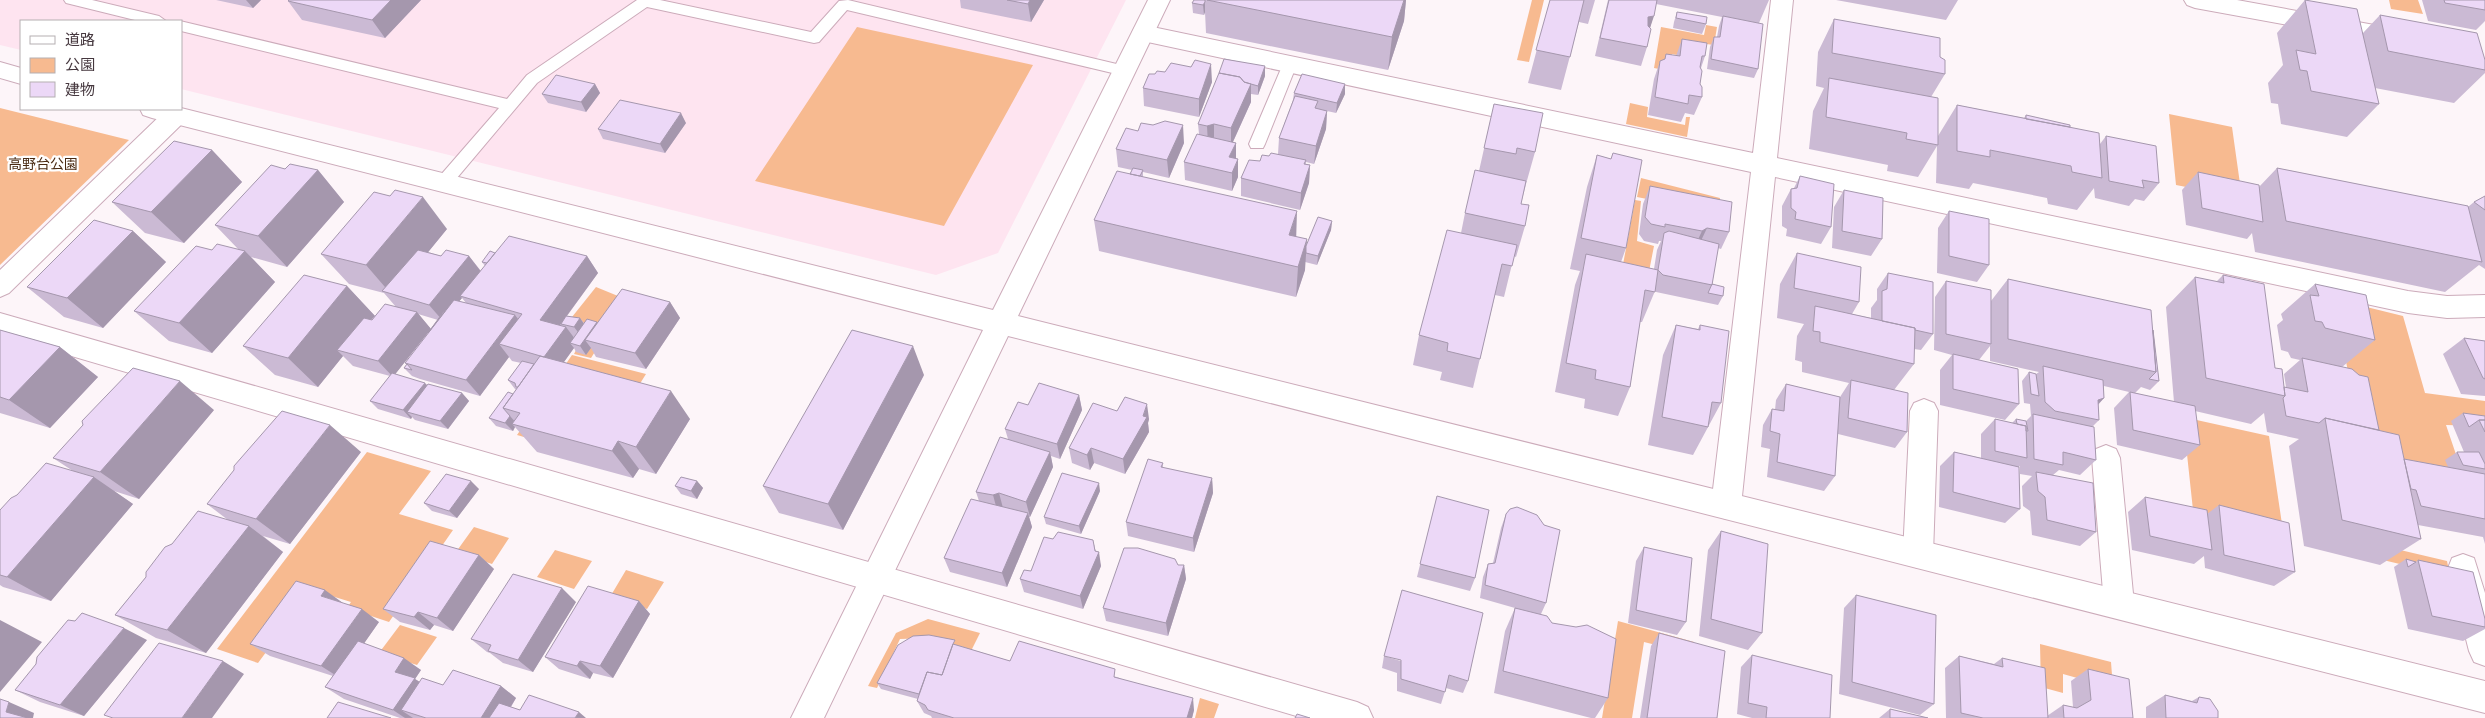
<svg xmlns="http://www.w3.org/2000/svg" width="2485" height="718" font-family="Lato,'Noto Sans JP',sans-serif">
<style>
.built{fill:#fee4f0}
.green{fill:#f7ba90}
.lines{fill:none;stroke-linecap:round;stroke-linejoin:round}
.service-casing{stroke:#ccabba;stroke-width:2}
.minor-casing{stroke:#ccabba;stroke-width:2}
.tertiary-casing{stroke:#ccabba;stroke-width:2}
.service{fill:#fff;fill-rule:evenodd}
.minor{fill:#fff;fill-rule:evenodd}
.tertiary{fill:#fff;fill-rule:evenodd}
.wall{fill:#cbbad4;fill-rule:evenodd}
.shaded-wall{fill:#a597ad}
.building{fill:#ecd8f7;stroke:#a597ad}
.labels{text-anchor:middle;dominant-baseline:central;stroke-width:4.5;stroke-linejoin:round;paint-order:stroke}
.park-label{font-size:14px;fill:#4a2b13;stroke:#fff}
</style>
<rect width="100%" height="100%" fill="#fdf5f9"/>
<path class="built" d="M0 0H1126L998 253 936 275 181 89V21H21V50L0 45Z"/>
<path class="green" d="M1532 0H1544L1529 62 1517 60Z
M2389 0H2418L2423 14 2391 9Z
M1706 25 1717 27 1714 45 1706 44 1703 60 1672 54 1669 71 1654 68 1661 27 1704 35Z
M857 27 1033 65 944 226 755 181Z
M1630 103 1648 107 1647 117 1685 125 1686 117H1690L1687 137 1626 124Z
M0 108 129 140 0 265Z
M2169 114 2232 127 2242 198 2176 185Z
M1641 178 1720 198 1717 213 1637 197Z
M1635 200 1641 201 1637 241 1654 246 1645 292 1619 286Z
M596 287 618 296 620 312 591 358 574 354 581 340 560 332Z
M2334 299 2403 316 2425 393 2485 401V426L2446 425 2464 478 2364 455Z
M572 355 646 374 631 398 563 380 524 437 517 435Z
M2183 417 2269 436 2283 531 2193 510Z
M367 452 431 471 399 514 453 530 389 622 347 608 351 602 312 590 258 663 217 649Z
M474 527 509 538 492 564 456 552Z
M2379 545 2447 561 2450 576 2383 560Z
M555 550 592 561 574 589 537 577Z
M626 570 664 582 647 609 610 597Z
M928 619 980 633 971 651 931 638 900 639 877 688 868 686 896 633Z
M1618 621 1694 642 1692 654 1644 642 1632 718H1602Z
M400 625 437 637 417 665 379 653Z
M2040 644 2111 662 2113 688 2063 674V693L2041 687Z
M1200 698 1219 704 1214 718H1195Z"/>
<g class="lines">
<defs>
<path id="service" d="M64 0H92L159 16 166 21H139L66 3Z
M637 0H660L811 32 839 1 848 0 1125 66 1130 67 1132 71 1130 75 1125 76 847 10 819 42 814 43 647 7 537 83 451 185 445 187 439 185 437 181 439 177 499 108 181 31 180 21 507 99 527 75Z
M1290 59 1295 60 1297 64 1265 144 1263 148H1251L1249 144 1283 64 1285 60Z"/>
<path id="minor" d="M1771 0H1793L1777 158 2408 291 2447 296 2485 295V317L2447 318 2408 313 1775 177 1741 506 1736 515 1726 519 1716 515 1711 506 1751 172 1143 41 1135 39 1132 33 1135 27 1143 25 1753 153Z
M2184 0H2237L2402 30 2410 32 2414 38 2410 44 2402 46 2195 8 2187 5Z
M181 108 188 115 185 121 9 293 0 297V270L167 109Z
M0 313 1357 702 1368 707 1373 718H1303L0 335Z
M1924 399 1934 403 1938 411 1933 554 1929 564 1918 568 1907 564 1903 554 1910 411 1914 403Z
M2106 445 2116 449 2120 458 2134 604 2130 614 2119 618 2108 614 2104 604 2092 458 2096 449Z
M2463 554 2474 558 2485 593V666L2474 662 2469 651 2448 568 2452 558Z"/>
<path id="tertiary" d="M1148 0H1170L1018 316 2485 681V713L1008 336 824 718H791L983 330 152 118 143 115 140 109 181 108 993 310Z
M0 62 21 68V84L0 78Z"/>
</defs>
<use href="#service" class="service-casing"/>
<use href="#minor" class="minor-casing"/>
<use href="#tertiary" class="tertiary-casing"/>
<use href="#service" class="service"/>
<use href="#minor" class="minor"/>
<use href="#tertiary" class="tertiary"/>
</g>
<path class="wall" d="M216 0H261L253 8Z
M421 0 385 38 302 20 288 1Z
M960 0H1044L1031 22 961 8Z
M1194 0H1406L1404 21 1388 70 1206 33 1205 12 1204 15 1193 13 1192 3Z
M1550 0H1595L1588 24 1579 22 1561 90 1528 83Z
M1608 0H1769L1759 23 1758 69 1754 78 1707 69 1710 47 1714 37H1717L1719 26 1722 17 1656 4 1650 28 1647 47 1641 66 1595 56Z
M1836 0H1958L1946 20Z
M2305 0H2308L2363 33 2380 15 2485 60V73L2454 103 2375 88 2379 104 2347 137 2281 124 2278 104 2271 103 2268 83 2283 65 2277 33Z
M2422 0H2485V21L2476 30 2428 21Z
M1677 12 1706 24 1702 34 1673 28 1674 22Z
M1834 19 1940 57 1945 74 1931 97 1938 136 1957 105 2024 118 2026 115 2070 127 2100 144 2106 136 2159 183 2144 201 2135 199 2129 206 2095 198 2094 188 2077 210 2048 204 2047 198 1973 183 1969 189 1936 183 1937 146 1918 177 1887 171 1888 165 1809 149 1813 111 1824 88 1816 86 1818 52Z
M1682 39 1705 56 1701 68 1700 84 1702 97 1694 115 1685 113 1681 122 1648 115 1654 79 1660 61 1665 59 1666 54 1676 56Z
M1265 66V76L1258 95 1251 94V102L1233 142 1236 143V159L1238 177 1232 191 1185 180 1184 162 1199 134 1198 124Z
M1191 67 1212 82 1199 117 1144 106 1143 88 1155 74Z
M595 84 600 93 586 112 548 103 542 94Z
M1345 84V94L1336 113 1327 111 1326 129 1314 164 1306 162V164L1310 165 1309 183 1300 210 1241 196V178L1260 161 1269 156 1278 154 1279 138 1293 100 1294 93Z
M1494 104 1535 152 1526 184 1521 204 1525 226 1516 257 1514 256 1504 297 1495 295 1473 388 1440 380 1442 372 1413 365 1419 335 1461 233 1465 213 1479 171Z
M686 123 665 153 603 139 598 129Z
M1184 143 1169 178 1143 172V177L1296 237 1307 239 1306 246 1332 221 1331 230 1317 265 1305 262V270L1296 297 1099 251 1094 220 1130 174 1132 170 1118 167 1116 149Z
M212 150 242 182 184 243 145 233 112 202Z
M1613 153 1626 248 1621 262 1654 269 1657 250 1661 241H1659L1658 244 1644 241 1639 234 1643 204 1650 186 1729 232 1721 249 1718 248 1712 284 1723 296 1718 305 1656 292 1655 291 1642 322H1640L1630 387 1618 416 1584 408 1585 399 1555 392 1575 285 1580 271 1570 269 1587 187 1597 155 1611 159Z
M2277 168 2468 207 2474 202 2485 196V269L2479 265 2445 292 2255 252 2252 233 2247 239 2186 225 2182 190 2198 172 2259 187Z
M285 169 318 170 344 202 287 267 251 257 275 282 212 353 169 341 134 311 212 250H239L215 225Z
M1800 176 1831 227 1821 244 1786 236 1787 229 1782 226V206L1791 189 1794 188Z
M1844 190 1882 239 1871 256 1832 248 1834 207Z
M1949 211 1989 265 1977 282 1937 273 1938 228Z
M447 229 428 252 441 256H469L481 271 485 266 482 262 495 253 587 256 598 273 567 316 580 318 584 323 597 322 598 323 670 302 680 318 646 369 596 357 591 348 586 355 576 352 574 348 564 362 690 419 656 474 639 469 633 478 537 452 515 427 513 431 496 426 489 418 513 394 516 389H515L508 380 521 363 512 361 509 357 480 396 420 379 412 376 404 368 407 364 405 363 428 334V333L395 374 427 385 462 393 469 401 448 429 415 420 412 417 411 419 378 409 370 401 390 376 353 366 343 356 318 387 275 375 243 346 347 286 375 316 396 307 384 293 349 284 321 254ZM462 298 466 303 459 301ZM418 314 438 320 431 329Z
M133 231 166 262 103 328 64 317 27 287Z
M1797 253 1859 302 1852 314 1871 318V308L1877 300V289L1888 273 1933 334 1921 350 1914 349V364L1894 390 1907 432 1895 448 1838 434 1835 476 1824 491 1767 477 1770 449 1761 447 1763 425 1772 409 1775 410 1776 400 1786 384 1840 397 1849 383 1802 372V362L1795 360 1797 336 1804 324 1777 318 1780 284Z
M2223 275 2275 368 2284 387H2286L2284 374 2300 360 2291 358 2288 352 2281 350 2277 325 2283 320 2281 314 2315 284 2375 340 2342 367 2379 430 2404 459 2448 467 2445 460 2457 452H2464L2451 421 2463 413 2485 416V544L2483 537 2418 525 2421 539 2380 565 2304 546 2289 446 2299 439 2267 432 2264 413 2251 424 2195 411 2200 445 2182 460 2117 445 2114 408 2129 392 2104 386V398L2098 405 2099 420 2092 427 2096 460 2080 475 2059 470 2053 475 2096 532 2080 546 2032 535 2030 511 2023 506 2022 486 2032 476 2020 474V466L2019 467 2020 509 2005 523 1939 507 1940 466 1954 452 1981 458V434L1995 419 2012 423 2016 419 2026 421 2031 416 2030 404 2024 403 2022 381 2029 372 2036 374 2039 372 1990 361V346L1979 360 2019 404 2005 420 1940 405V370L1952 355 1934 350 1935 297 1946 281 1991 301 2008 279 2153 330 2159 381 2150 390 2141 387 2135 393 2174 402 2166 307 2195 277 2216 282Z
M1676 325 1698 329 1700 325 1721 403 1693 455 1648 445 1663 355Z
M0 330 60 347 98 377 50 428 0 413Z
M2464 338 2485 341V396L2461 394 2443 354Z
M924 375 843 530 779 513 763 486Z
M1079 395 1082 410 1060 459 1051 456 1053 467 1030 517H1029L1032 527 1007 587 950 572 944 558 979 501 976 492 1008 439 1005 429 1028 405Z
M214 410 139 499 114 491 133 504 51 601 3 587 0 585V510L73 471 53 458Z
M1117 411 1149 419 1148 423 1149 432 1125 474 1094 463 1090 470 1072 463 1069 448Z
M361 452 290 544 263 536 283 552 206 653 156 638 115 615 146 577 172 544 228 520 207 504Z
M1163 463V468L1212 478 1213 493 1194 552 1128 536 1126 522Z
M697 481 703 488 697 499 681 494 675 486Z
M479 489 457 518 432 511 424 503Z
M1100 491 1081 534 1046 524 1044 517Z
M1437 496 1475 578 1470 591 1417 577Z
M2145 497 2207 514 2219 505 2295 572 2274 586 2205 568 2204 556 2194 564 2132 550 2128 512Z
M1506 514 1546 603 1541 614 1608 698 1595 718H1591L1494 693 1505 631 1515 608 1480 598 1483 577 1488 564 1493 563 1501 528Z
M1721 531 1762 633 1748 650 1699 636 1708 550Z
M1644 547 1686 622 1677 635 1628 623 1636 561Z
M1096 551 1101 566 1083 609 1024 592 1020 579 1031 571Z
M479 555 494 569 453 631 434 625 430 630 400 622 383 609Z
M2406 559 2416 562 2418 560 2485 619V629L2463 641 2408 629 2394 567Z
M1178 565H1184L1186 579 1168 636 1106 621 1103 608Z
M1856 595 1934 704 1920 715 1839 694 1844 608Z
M639 601 650 614 613 678 593 673 590 679 559 669 545 657Z
M576 602 533 672 503 663 490 653 487 652 471 639Z
M379 622 364 643 421 670 415 679 420 682 443 685 501 686 516 698 511 707 520 710 586 718H400L344 699 325 687 333 676 270 656 250 644Z
M1659 633 1717 718H1640L1651 646Z
M147 640 84 716 40 702 15 690Z
M957 645 1010 661 1117 677 1194 710 1192 718H932L931 716 924 713 917 701 918 699 881 689 877 683Z
M1752 655 1830 718H1752L1737 714 1741 667Z
M1384 656 1468 681 1463 693 1446 688 1441 704 1397 691V673L1382 668Z
M1959 656 1994 664 2002 658 2047 716 2063 705 2073 707 2071 681 2088 669 2133 718H1946L1945 668Z
M2165 695 2192 701 2199 697 2218 718H2146V707Z
M1890 709 1928 718H1879Z"/>
<path class="shaded-wall" d="M246 0H261L253 8Z
M391 0H421L385 38 372 20Z
M1030 0H1044L1031 22 1028 4Z
M1404 0H1406L1404 21 1388 70 1392 37Z
M1205 2V12L1204 15 1203 5Z
M1654 16 1648 34 1642 35 1648 17Z
M1211 64 1212 82 1199 117V99Z
M1265 66V76L1258 95V86Z
M595 84 600 93 586 112 581 102Z
M1251 84V102L1231 146V128Z
M1345 84V94L1336 113 1337 103Z
M1327 111 1326 129 1314 164 1316 146Z
M681 113 686 123 665 153 660 144Z
M1214 124V142L1208 144 1207 126Z
M1183 125 1184 143 1169 178 1167 160Z
M1236 143V161L1229 157Z
M212 150 242 182 184 243 151 212Z
M1238 159V177L1232 191V173Z
M1310 165 1309 183 1300 210 1301 193Z
M318 170 344 202 287 267 258 236Z
M423 197 447 229 394 294H391L366 265Z
M1297 211 1296 243 1289 235Z
M1332 221 1331 230 1317 265 1318 256Z
M1707 228 1699 245 1694 248 1702 231Z
M133 231 166 262 103 328 67 298Z
M1307 239 1305 270 1296 297 1298 267Z
M245 251 275 282 212 353 179 323Z
M469 256 482 273 460 296 462 298 443 321 429 305Z
M587 256 598 273 552 336 540 320Z
M347 286 375 316 337 350 343 356 318 387 288 358Z
M670 302 680 318 646 369 635 353Z
M417 312 431 329 393 377 378 361Z
M515 315 528 332 499 344 509 357 480 396 466 380Z
M580 318 586 327 581 336 574 327Z
M597 322 603 330 585 340 591 348 586 355 580 346Z
M566 327 578 343H570L574 348 556 373 544 357Z
M913 346 924 375 843 530 828 504Z
M60 347 98 377 50 428 9 400Z
M180 381 214 410 139 499 100 472Z
M425 383 433 391 407 412 412 417 411 419 403 410Z
M671 391 690 419 656 474 636 447Z
M462 393 469 401 448 429 440 421Z
M1079 395 1082 410 1060 459 1057 444Z
M2104 398 2089 414 2098 400Z
M1147 404 1149 419 1148 423 1149 432 1125 474 1123 459 1143 416Z
M510 416 517 424H512L515 427 513 431 505 423Z
M330 425 361 452 290 544 256 519Z
M618 441 639 469 633 478 612 451Z
M1091 448 1094 463 1090 470 1087 455Z
M1050 452 1053 467 1030 517 1026 502Z
M94 477 133 504 51 601 7 577Z
M1212 478 1213 493 1194 552 1193 538Z
M471 481 479 489 457 518 449 511Z
M697 481 703 488 697 499 691 491Z
M1099 483 1100 491 1081 534 1079 526Z
M999 493 1003 508 997 510 993 495Z
M1028 513 1032 527 1007 587 1002 573Z
M249 526 283 552 206 653 167 630Z
M1093 540 1097 557 1099 552 1101 566 1083 609 1080 596 1095 551Z
M479 555 494 569 453 631 437 618Z
M1184 565 1186 579 1168 636 1166 623Z
M562 588 576 602 533 672 518 660Z
M325 590 343 603 321 596Z
M639 601 650 614 613 678 600 666Z
M362 609 379 622 340 678 321 666Z
M418 612 434 625 430 630 414 617Z
M0 620 42 642 0 692Z
M124 628 147 640 84 716 60 705Z
M404 658 421 670 415 679 432 690 401 710 413 718H405L393 710 395 672Z
M223 661 244 674 212 718H182Z
M580 661 593 673 590 679 577 666Z
M501 686 516 698 504 718H481Z
M1193 698 1194 710 1192 718H1187Z
M9 702 34 713 33 718H21L6 712Z
M579 712 586 718H575Z"/>
<path class="building" d="M289 0H391L372 20 288 1Z
M1007 0H1030L1028 4Z
M1194 0H1205V2L1203 5 1192 3Z
M1207 0H1404L1392 37Z
M1550 0H1584L1570 57 1536 50Z
M1609 0H1657L1654 16 1648 17V26L1651 29 1647 47 1600 38Z
M2305 0 2357 9 2379 104 2311 91 2307 71 2300 70 2296 50 2316 54Z
M2444 0H2485V10L2445 3Z
M1677 12 1707 17 1706 24 1676 18Z
M2380 15 2477 33 2485 60V70L2388 51Z
M1723 16 1763 24 1758 69 1711 59 1714 37H1720Z
M1834 19 1940 38V57L1945 60V74L1832 53Z
M1682 39 1707 43 1705 56H1702L1700 67 1702 71 1700 84 1702 87V97L1689 95 1688 104 1655 97 1660 61 1665 59 1666 54 1680 56Z
M1224 59 1265 66 1258 86 1244 82 1240 77 1219 73Z
M1195 60 1211 64 1199 99 1143 88 1149 74H1155L1157 71 1165 72 1171 63 1191 67Z
M1219 73 1240 77 1244 82 1251 84 1231 128 1214 124 1207 126 1198 124Z
M1302 74 1345 84 1337 103 1294 93Z
M556 75 595 84 581 102 542 94Z
M1829 78 1938 98V145L1906 139 1907 133 1826 117Z
M1295 96 1318 101 1315 108 1327 111 1316 146 1279 138Z
M620 100 681 113 660 144 598 129Z
M1494 104 1543 113 1535 152 1517 148 1516 154 1484 148Z
M1957 105 2099 133 2102 178 2072 172 2071 166 1990 150V157L1957 151Z
M2026 115 2070 125V127L2026 119Z
M1165 121 1183 125 1167 160 1116 149 1126 128 1138 131 1141 123 1153 125Z
M1197 134 1236 143 1229 157 1238 159 1232 173 1184 162Z
M2106 136 2156 146 2159 183 2142 180 2144 188 2109 181Z
M174 141 212 150 151 212 112 202Z
M1271 153 1306 160 1304 164 1310 165 1301 193 1241 178 1249 160 1260 161 1262 155 1269 156Z
M1613 153 1642 160 1626 248 1581 238 1597 155 1611 159Z
M290 164 318 170 258 236 215 225 271 165 285 169Z
M1133 168 1143 170 1140 176 1130 174Z
M2277 168 2468 206 2482 262 2286 221Z
M1475 170 1526 181 1521 204 1529 205 1525 226 1465 213Z
M1117 171 1297 211 1289 235 1307 239 1298 267 1094 220Z
M2198 172 2259 185 2263 222 2202 208Z
M1800 176 1834 184 1831 227 1795 219 1796 212 1791 208V189L1797 188Z
M1650 186 1732 202 1729 232 1707 228 1702 231 1665 224V227L1651 224 1645 217Z
M395 190 423 197 366 265 321 254 374 192 390 196Z
M1844 190 1883 198 1882 239 1842 231Z
M2485 196V210L2474 202Z
M1949 211 1989 219V265L1949 256Z
M1318 217 1332 221 1318 256 1306 253V246Z
M94 220 133 231 67 298 27 287Z
M1447 230 1517 245 1512 266 1502 264 1480 359 1447 351 1448 343 1419 335Z
M1669 231 1719 244 1712 285 1663 275 1658 270 1664 233Z
M509 236 587 256 540 320 566 327 544 357 499 344 522 314 460 296Z
M217 244 245 251 179 323 134 311 196 246 212 250Z
M418 250 441 256 446 250 469 256 429 305 382 291Z
M490 251 495 253 487 263 482 262Z
M1797 253 1861 267 1859 302 1794 288Z
M1586 254 1658 270 1655 292 1645 290 1630 387 1595 379 1596 370 1566 363Z
M1888 273 1933 282V334L1915 330V328L1882 321V291L1887 289Z
M304 275 347 286 288 358 243 346Z
M2223 275 2264 284 2275 368 2282 369 2285 396 2206 378 2195 277 2224 283Z
M2008 279 2151 310 2156 372 2008 339Z
M1946 281 1991 290V344L1946 334Z
M1712 284 1724 287 1723 296 1708 293Z
M2315 284 2366 295 2375 340 2325 328 2322 322 2315 321 2310 295 2319 296Z
M622 289 670 302 635 353 585 340Z
M454 300 515 315 466 380 405 363Z
M385 304 417 312 378 361 337 350 364 318 372 320Z
M1815 306 1915 328 1914 364 1820 342V332L1813 331Z
M444 311H445L428 333Z
M566 316 580 318 574 327 561 324Z
M587 319 597 322 580 346 570 343Z
M1676 325 1700 330V325L1729 331 1721 403 1712 402 1708 427 1662 417Z
M0 330 60 347 9 400 0 397Z
M852 330 913 346 828 504 763 486Z
M2153 330 2159 381 2149 379 2156 372Z
M2464 338 2485 341V379L2483 378Z
M1953 354 2018 369 2019 404 1953 389Z
M540 356 671 391 636 447 618 441 612 451 512 424 520 413 503 408Z
M2302 358 2352 369 2359 375 2368 377 2379 430 2325 418 2319 423 2286 416 2283 398 2285 396 2284 387 2308 392Z
M522 361 534 364 518 387H516L515 383 508 380Z
M407 364 412 370 404 368Z
M2043 366 2103 380 2104 398 2098 400 2099 420 2055 411 2045 402Z
M133 368 180 381 100 472 53 458 83 425 82 421Z
M2029 372 2036 374 2039 396 2031 394Z
M392 373 425 383 403 410 370 401Z
M1851 380 1908 393 1907 432 1848 418Z
M1039 383 1079 395 1057 444 1005 429 1018 402 1028 405Z
M428 384 462 393 440 421 407 412Z
M1786 384 1840 397 1835 476 1777 462 1780 434 1770 431 1772 409 1784 411Z
M508 392 513 394 503 408 510 416 505 423 489 418Z
M2130 392 2195 406 2200 445 2133 430Z
M1125 397 1147 404 1143 416 1147 417 1123 459 1091 448 1087 455 1069 448 1093 403 1117 411Z
M282 411 330 425 256 519 207 504 234 470V466Z
M2463 413 2485 416V420H2479L2469 427Z
M2033 414 2094 427 2096 460 2063 452V465L2034 459Z
M2325 418 2399 435 2421 539 2342 520Z
M1995 419 2026 426 2027 458 1995 451Z
M2016 419 2026 421 2028 431H2026V426L2017 424Z
M2479 420H2485V432Z
M1000 437 1050 452 1026 502 999 493 993 495 976 492Z
M1954 452 2019 467 2020 509 1953 492Z
M2457 452H2479L2485 464V469L2463 465Z
M1148 459 1163 463 1161 467 1212 478 1193 538 1126 522Z
M2404 459 2485 474V519L2421 506 2416 490 2411 489Z
M46 463 94 477 7 577 0 575V510L11 498 17 495Z
M2036 472 2093 483 2096 532 2047 520 2045 497 2038 491Z
M1062 473 1099 483 1079 526 1044 517Z
M446 474 471 481 449 511 424 503Z
M681 477 697 481 691 491 675 486Z
M1437 496 1489 510 1475 578 1420 564Z
M2145 497 2207 510 2212 550 2150 536Z
M971 499 1028 513 1002 573 944 558Z
M2219 505 2289 523 2295 572 2224 555Z
M1517 507 1537 515 1544 525 1560 530 1546 603 1485 585 1488 564 1495 563 1506 514 1510 509Z
M198 511 249 526 167 630 115 615 146 577V572L165 547 172 544Z
M1721 531 1768 544 1762 633 1711 619Z
M1058 532 1093 540 1095 551 1099 552 1080 596 1020 579 1024 570 1031 571 1044 537 1053 539Z
M430 541 479 555 437 618 418 612 414 617 383 609Z
M1644 547 1692 558 1686 622 1636 610Z
M1124 548H1138L1175 559 1178 565H1184L1166 623 1103 608Z
M2406 559 2416 562 2408 567Z
M2418 560 2473 572 2485 619V627L2432 616Z
M513 574 562 588 518 660 488 651 491 645 471 639Z
M296 581 325 590 321 596 362 609 321 666 250 644Z
M588 586 639 601 600 666 580 661 577 666 545 657Z
M1402 590 1483 613 1468 681 1449 675 1445 692 1401 679V660L1384 656Z
M1856 595 1936 615 1934 704 1852 682Z
M1515 608 1547 616 1552 623 1576 627 1587 625 1616 639 1608 698 1503 671Z
M82 613 124 628 60 705 15 690 36 664 37 657 68 620 75 621Z
M1659 633 1725 651 1717 718H1647Z
M929 635 955 640 953 644 942 675 927 672 919 694 877 683 898 645 913 636Z
M358 641 404 658 395 672 415 678 393 710 325 687Z
M1019 641 1115 669 1114 677 1193 698 1187 718H954L928 710 925 705 917 701 927 672 942 675 953 644 1010 661Z
M159 643 223 661 182 718H113L104 715Z
M1752 655 1832 675 1830 718H1766L1767 707 1748 703Z
M1959 656 2003 667 2002 658 2045 668 2048 718H1983L1961 713Z
M2088 669 2129 679 2133 718H2064L2063 705 2077 708 2091 700Z
M453 670 501 686 481 718H426L401 710 422 678 443 685Z
M529 695 579 712 575 718H489L499 703 520 710Z
M2165 695 2197 703 2199 697 2210 699 2218 711V718H2166Z
M0 699 9 702 6 712 28 718H0Z
M338 702 391 718H327Z
M1890 709 1928 718H1890Z
M1297 714 1310 718H1295Z"/>
<g class="labels">
<g class="park-label">
<text x="43" y="163">高野台公園</text>
</g>
</g>
<rect x="20" y="20" width="162" height="90" fill="#ffffff" stroke="#b5afb2"/>
<rect x="30" y="36" width="25" height="8" fill="#ffffff" stroke="#b5afb2"/>
<text x="65" y="45" font-size="15" fill="#45373e">道路</text>
<rect x="30" y="58" width="25" height="15" fill="#f7ba90" stroke="#b5afb2"/>
<text x="65" y="70" font-size="15" fill="#45373e">公園</text>
<rect x="30" y="82" width="25" height="15" fill="#ecd8f7" stroke="#b5afb2"/>
<text x="65" y="95" font-size="15" fill="#45373e">建物</text>
</svg>
